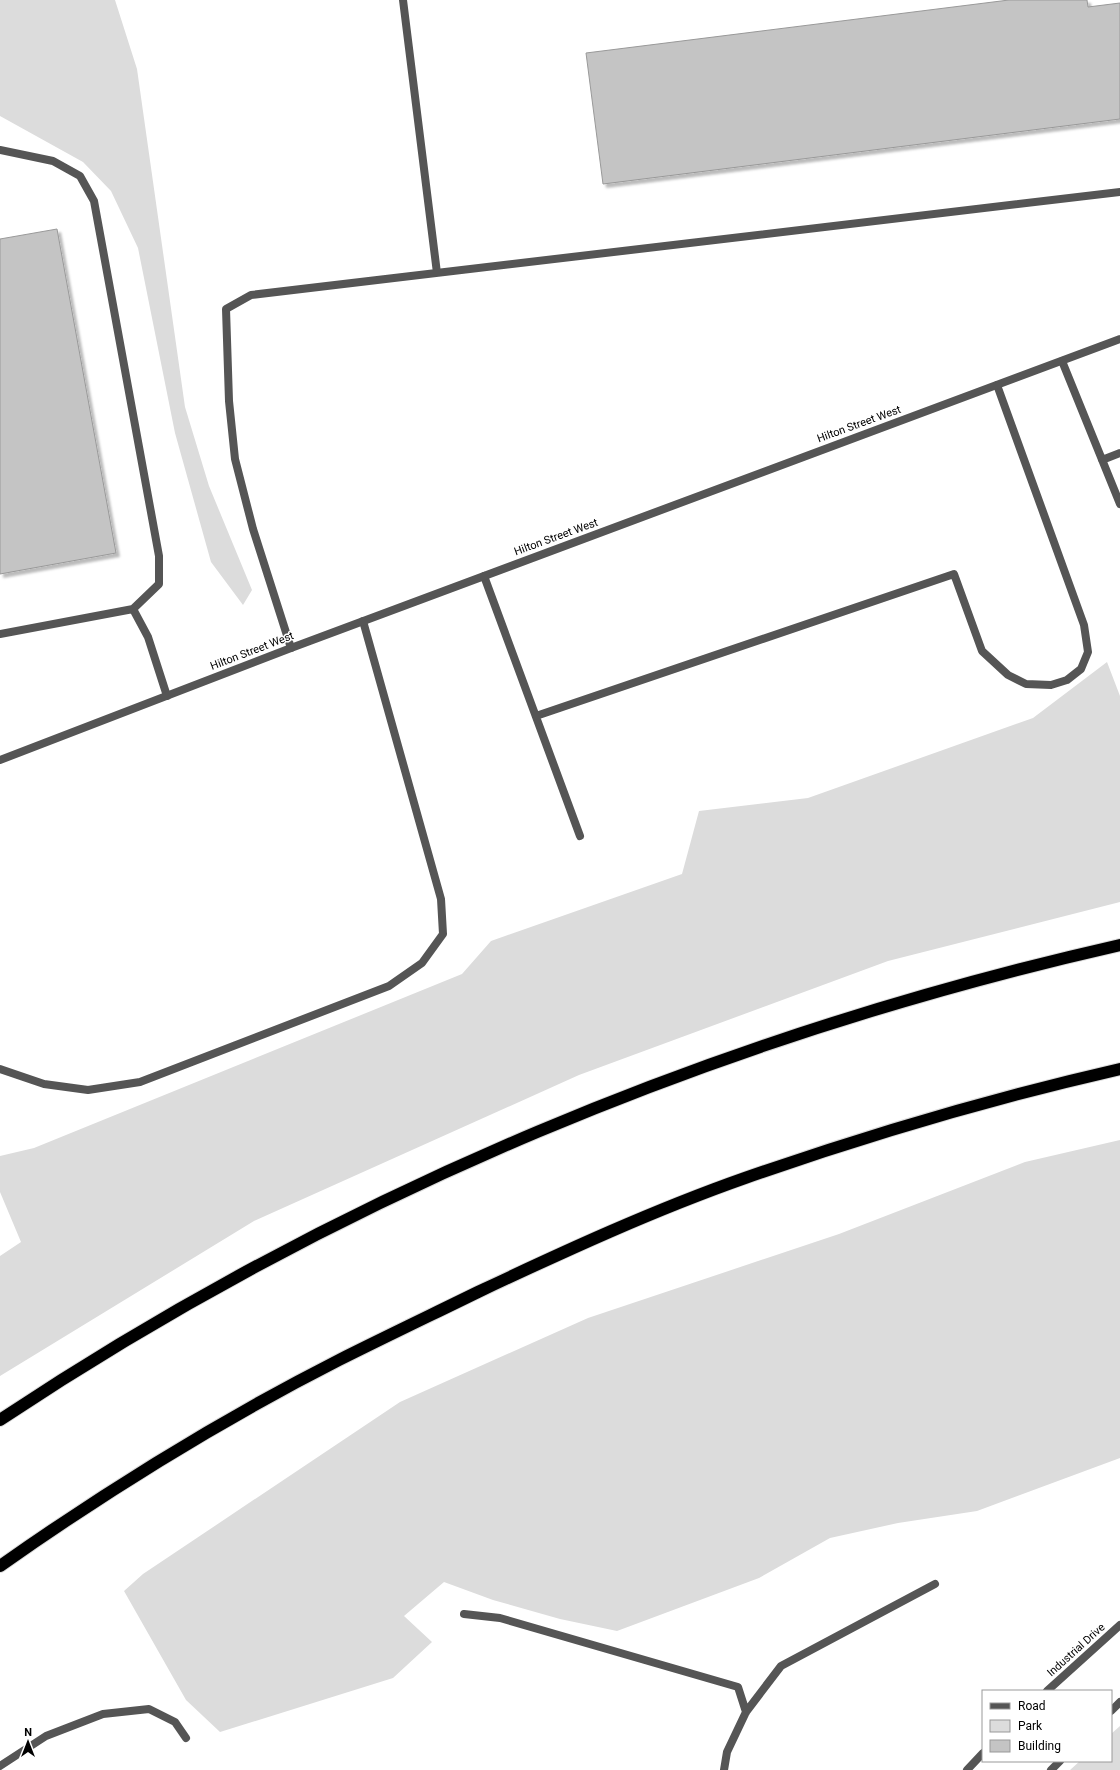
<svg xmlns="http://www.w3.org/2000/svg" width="1120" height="1770" font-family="Roboto,sans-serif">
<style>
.green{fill:#dcdcdc}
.building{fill:#c4c4c4;stroke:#999;filter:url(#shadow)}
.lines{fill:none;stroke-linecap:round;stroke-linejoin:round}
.motorway-casing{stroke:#dbdbdb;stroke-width:14}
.service{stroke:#555;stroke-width:8}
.minor{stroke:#555;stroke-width:8}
.motorway{stroke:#000;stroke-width:12}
.labels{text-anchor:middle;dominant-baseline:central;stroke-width:3;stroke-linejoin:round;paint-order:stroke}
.street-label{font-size:11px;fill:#000;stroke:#fff}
</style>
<defs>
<filter id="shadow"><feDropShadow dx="3.5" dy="3.5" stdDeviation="1" flood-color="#0004"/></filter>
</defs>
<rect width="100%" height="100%" fill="#fff"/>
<path class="green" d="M0 0H115L137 69 185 407 209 486 252 590 243 605 211 562 175 433 138 248 111 191 83 162 0 116Z
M1107 662 1120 696V902L888 961 579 1075 254 1221 0 1376V1256L21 1242 0 1192V1156L34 1148 462 974 491 941 682 874 699 811 808 798 1033 718Z
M1120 1140V1458L977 1511 898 1523 830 1538 759 1578 617 1631 560 1619 493 1600 444 1582 404 1616 432 1642 393 1678 220 1732 186 1700 124 1591 143 1574 400 1402 588 1318 839 1234 1025 1162Z
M1120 1726V1770H1070L1080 1761H1111V1734Z"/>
<path class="building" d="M1009 0H1087L1088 7 1120 3V119L603 184 586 53Z
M57 229 116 553 0 574V239Z"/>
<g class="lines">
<defs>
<path id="motorway" d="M0 1420C339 1194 723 1035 1120 945
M0 1566C108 1490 221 1420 339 1360 385 1337 431 1315 478 1292 565 1251 654 1210 745 1178 868 1135 993 1098 1120 1069"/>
</defs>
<use href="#motorway" class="motorway-casing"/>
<path class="service" d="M403 0 437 273
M0 150 53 161 80 176 94 201 159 556V584L133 609
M1062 361 1120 504
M1102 460 1120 453
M484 576 580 836
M0 634 133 609 148 637 167 696
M291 648 253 529 235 459 229 401 226 309 251 295 1120 192
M536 716 954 574 982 651 1008 675 1026 684 1051 685 1067 680 1081 669 1088 652 1084 625 997 385
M0 1069 44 1084 88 1090 140 1082 389 986 422 963 443 934 441 899 363 621
M464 1614 500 1618 738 1687 746 1712
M1111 1711 1120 1702
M0 1766 46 1736 103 1714 149 1709 175 1722 186 1738
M724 1770 727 1752 746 1712 781 1666 935 1584
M1051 1770 1060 1761"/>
<path class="minor" d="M0 760 291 648 1120 339
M1047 1691 1120 1625
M967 1770 983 1753"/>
<use href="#motorway" class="motorway"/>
</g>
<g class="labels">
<g class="street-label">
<text transform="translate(859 424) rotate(-20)">Hilton Street West</text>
<text transform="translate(556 537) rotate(-20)">Hilton Street West</text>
<text transform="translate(252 651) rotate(-21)">Hilton Street West</text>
<text transform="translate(1076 1650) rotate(-42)">Industrial Drive</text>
</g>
</g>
<rect x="982" y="1690" width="130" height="72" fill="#ffffff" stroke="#999999"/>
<rect x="990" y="1703" width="20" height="6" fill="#555555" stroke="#999999"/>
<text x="1018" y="1710" font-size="12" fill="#000000">Road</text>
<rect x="990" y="1720" width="20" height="12" fill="#dcdcdc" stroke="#999999"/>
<text x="1018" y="1730" font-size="12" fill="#000000">Park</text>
<rect x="990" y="1740" width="20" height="12" fill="#c4c4c4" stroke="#999999"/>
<text x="1018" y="1750" font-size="12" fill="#000000">Building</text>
<g transform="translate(28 1742)" stroke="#ffffff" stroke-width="3" paint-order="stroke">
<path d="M0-3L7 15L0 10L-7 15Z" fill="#000000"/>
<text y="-6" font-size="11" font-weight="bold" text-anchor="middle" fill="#000000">N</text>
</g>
</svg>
